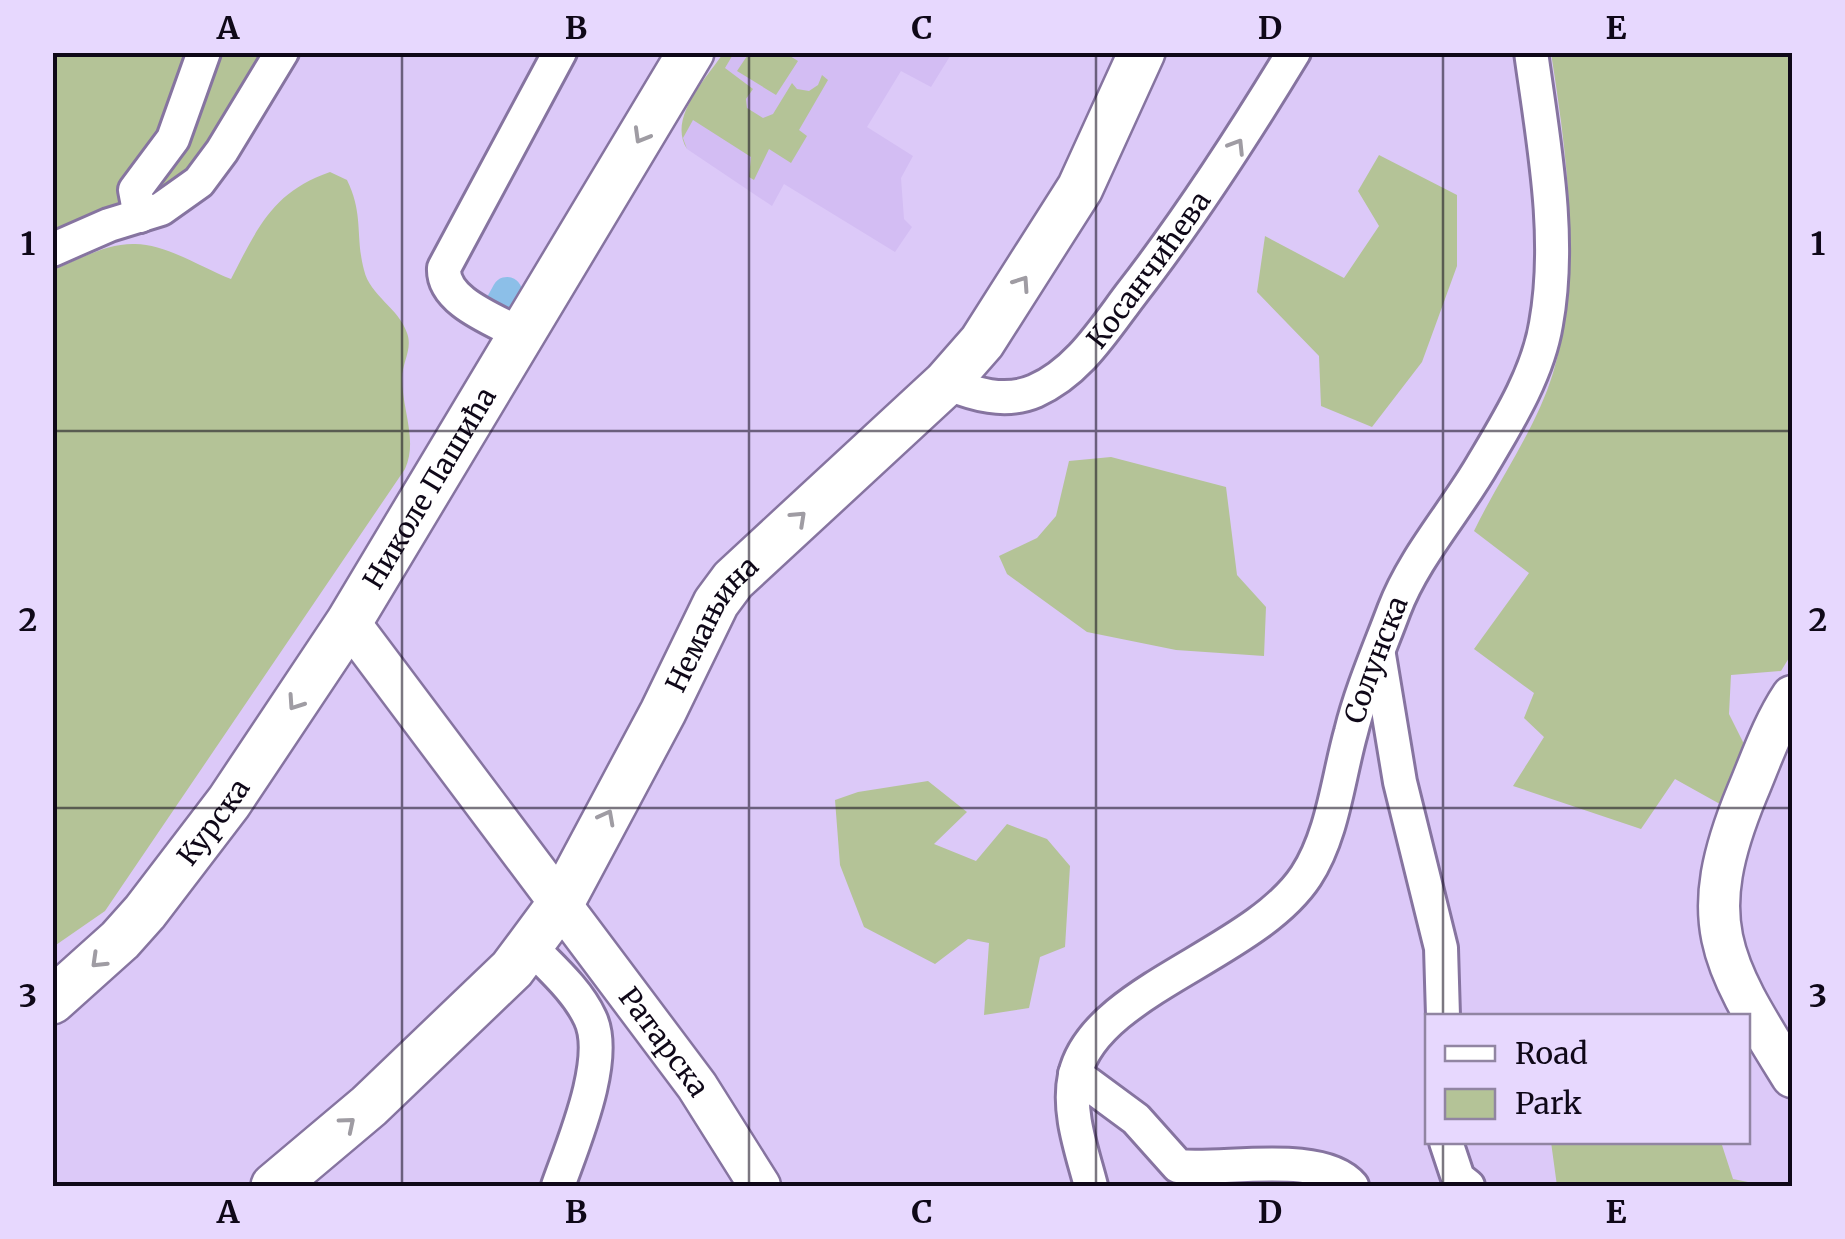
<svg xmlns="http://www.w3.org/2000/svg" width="1845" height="1239" font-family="Merriweather,serif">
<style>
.built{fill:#d3bdf3}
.green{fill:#b4c397}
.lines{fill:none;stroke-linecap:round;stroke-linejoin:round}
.canal{stroke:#8cbfe8;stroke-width:30}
.minor-casing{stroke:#8674a0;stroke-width:38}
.tertiary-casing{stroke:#8674a0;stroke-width:45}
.secondary-casing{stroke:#8674a0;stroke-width:50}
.minor{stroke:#fff;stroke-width:32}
.tertiary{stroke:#fff;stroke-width:40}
.secondary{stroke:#fff;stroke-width:45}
.oneway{stroke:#9f9ca3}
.grid{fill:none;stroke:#0f0818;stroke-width:2.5;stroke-opacity:0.55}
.labels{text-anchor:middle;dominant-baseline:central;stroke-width:10;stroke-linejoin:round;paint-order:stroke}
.street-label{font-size:28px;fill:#0f0818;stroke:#e7d8fe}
.neatline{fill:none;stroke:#0f0818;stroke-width:4}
.grid-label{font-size:32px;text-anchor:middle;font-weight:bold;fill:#0f0818}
</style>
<rect width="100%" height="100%" fill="#dcc9f8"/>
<path class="built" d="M734 53H952L931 87 901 71 867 127 913 156 901 178 904 219 912 227 895 252 784 184 772 206 687 149 683 138 687 129Z"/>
<path class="green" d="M724 52 734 53 725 68 753 89 746 99 747 108 763 118 773 114 792 83 797 89 809 91 818 85 822 75 828 80 799 130 807 136 791 163 769 149 754 180 749 177 751 157 693 120 683 138 687 149C667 118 707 78 724 52Z
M53 53H197L122 208 53 236Z
M213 53H267L216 142 157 202 143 188Z
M749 53H785L798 61 776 95 737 71Z
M1551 53H1792V653L1781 671 1731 675 1729 714 1744 744 1727 808 1675 779 1641 829 1513 786 1544 737 1524 718 1534 693 1474 649 1529 573 1474 531C1499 479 1536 429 1553 373 1583 272 1567 155 1551 53Z
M1379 155 1457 195V266L1422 362 1372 427 1321 406 1319 356 1257 292 1265 236 1344 278 1379 226 1358 191Z
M330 172 347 180C364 215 355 236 364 270 370 296 399 308 407 333 413 349 402 363 402 378 402 409 418 441 405 469L105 911 53 947V270C77 260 107 243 135 244 166 244 202 268 231 279 257 229 272 192 330 172Z
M1111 457 1226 487 1237 575 1266 607 1264 656 1176 650 1087 632 1007 574 999 556 1037 538 1056 516 1069 461Z
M928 781 967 812 934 844 976 861 1007 824 1047 839 1070 866 1065 947 1040 957 1029 1008 984 1015 989 943 968 939 935 964 864 927 840 865 835 800 858 792Z
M1551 1142H1721L1733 1179 1758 1184V1186H1557Z"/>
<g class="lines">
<path class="canal" d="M501 303 507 292"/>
<defs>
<g id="minor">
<path d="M140 216 135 190 173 139 204 52"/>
<path d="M52 250 109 225 161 209 199 182 222 151 282 52"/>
<path d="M522 335C496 320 442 302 444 268L560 52"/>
<path id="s1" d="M946 383C974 394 1005 404 1035 391 1078 372 1103 331 1131 294 1191 217 1243 136 1294 52"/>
<path d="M1379 655 1400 782 1441 948 1443 1016"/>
<path d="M530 946C551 968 577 990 590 1018 610 1059 572 1146 558 1186"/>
<path d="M1075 1074 1136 1119 1178 1166C1222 1171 1322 1150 1352 1186"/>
<path d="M1446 1142 1458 1178 1468 1186"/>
<path id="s2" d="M1091 1186C1082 1151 1067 1112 1075 1075 1094 990 1254 955 1306 876 1333 835 1338 778 1351 732 1361 691 1379 650 1394 610 1414 557 1456 511 1484 462 1509 420 1538 373 1546 324 1562 236 1543 140 1531 52"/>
</g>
<g id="tertiary">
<path id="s3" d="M349 622 697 1086 760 1186"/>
<path d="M1792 696C1772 726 1761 760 1747 793 1693 924 1722 964 1792 1077"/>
</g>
<g id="secondary">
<path id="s4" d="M52 1001 120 940 145 912 229 802 349 622 691 52"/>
<path id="s5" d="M274 1186 369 1106 512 969 561 903 663 712 716 603 733 580 946 383 982 342 1080 188 1142 52"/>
</g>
</defs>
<use href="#minor" class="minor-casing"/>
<use href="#tertiary" class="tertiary-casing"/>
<use href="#secondary" class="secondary-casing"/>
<use href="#minor" class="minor"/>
<use href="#tertiary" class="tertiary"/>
<use href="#secondary" class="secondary"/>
</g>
<defs><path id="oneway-chevron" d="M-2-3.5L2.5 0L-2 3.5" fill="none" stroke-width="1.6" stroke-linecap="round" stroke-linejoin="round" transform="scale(2.5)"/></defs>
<g class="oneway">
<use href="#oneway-chevron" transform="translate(641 136) rotate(120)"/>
<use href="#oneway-chevron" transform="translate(1237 146) rotate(-58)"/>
<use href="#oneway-chevron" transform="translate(1022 283) rotate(-56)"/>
<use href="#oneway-chevron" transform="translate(799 518) rotate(-43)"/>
<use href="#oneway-chevron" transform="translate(295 703) rotate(124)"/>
<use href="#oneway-chevron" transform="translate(607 817) rotate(-62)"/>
<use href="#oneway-chevron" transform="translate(98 961) rotate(136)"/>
<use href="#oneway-chevron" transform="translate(348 1124) rotate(-40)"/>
</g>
<path class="grid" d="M402 52V1186M749 52V1186M1096 52V1186M1443 52V1016M52 431H1792M52 808H1792M1443 1142V1186"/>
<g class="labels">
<g class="street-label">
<text stroke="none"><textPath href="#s1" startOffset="260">Косанчићева</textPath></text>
<text stroke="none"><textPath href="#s4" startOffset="640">Николе Пашића</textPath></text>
<text stroke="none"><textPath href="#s5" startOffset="722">Немањина</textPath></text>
<text stroke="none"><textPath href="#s2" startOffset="652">Солунска</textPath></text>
<text stroke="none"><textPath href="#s4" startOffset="242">Курска</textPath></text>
<text stroke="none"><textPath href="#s3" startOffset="525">Ратарска</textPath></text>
</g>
</g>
<rect width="1845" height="1239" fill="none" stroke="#e7d8fe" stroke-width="110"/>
<rect x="1425" y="1014" width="325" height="130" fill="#e7d8fe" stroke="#9185a2" stroke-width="2.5"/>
<rect x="1445" y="1046" width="50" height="15" fill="#ffffff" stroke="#9185a2" stroke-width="2.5"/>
<text x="1515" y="1064" font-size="30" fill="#0f0818">Road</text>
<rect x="1445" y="1089" width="50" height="30" fill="#b4c397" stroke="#9185a2" stroke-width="2.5"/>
<text x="1515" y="1114" font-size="30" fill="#0f0818">Park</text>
<rect x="55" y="55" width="1735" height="1129" class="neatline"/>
<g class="grid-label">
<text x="228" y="39">A</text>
<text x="576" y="39">B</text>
<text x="922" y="39">C</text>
<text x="1270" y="39">D</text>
<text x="1616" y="39">E</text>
<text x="28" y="255">1</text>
<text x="1818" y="255">1</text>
<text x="28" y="631">2</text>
<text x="1818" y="631">2</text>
<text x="28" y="1007">3</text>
<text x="1818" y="1007">3</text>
<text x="228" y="1223">A</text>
<text x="576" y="1223">B</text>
<text x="922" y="1223">C</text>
<text x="1270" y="1223">D</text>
<text x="1616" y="1223">E</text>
</g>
</svg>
